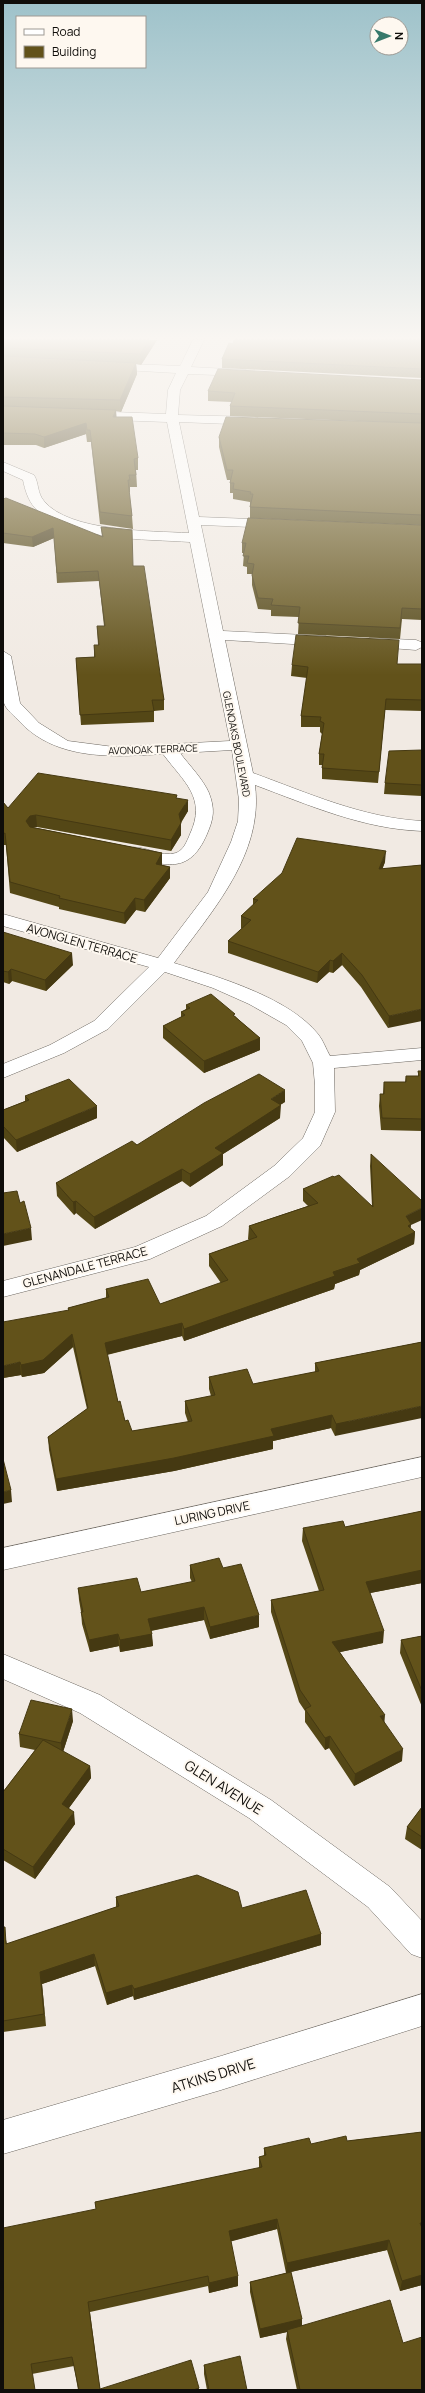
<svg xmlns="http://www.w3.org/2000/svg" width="425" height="2393" font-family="Manrope,sans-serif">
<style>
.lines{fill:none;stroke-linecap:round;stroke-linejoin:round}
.minor-casing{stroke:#6d6861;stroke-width:1}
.minor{fill:#fff;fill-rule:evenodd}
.wall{fill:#544716}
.shaded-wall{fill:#453912}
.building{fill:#62521a;stroke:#453912}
.labels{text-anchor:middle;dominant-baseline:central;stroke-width:4;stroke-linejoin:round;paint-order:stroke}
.far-street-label{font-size:10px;fill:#0f0d0a;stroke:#fef8f0}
.street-label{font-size:12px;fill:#0f0d0a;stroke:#fef8f0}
.near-street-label{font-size:14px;fill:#0f0d0a;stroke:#fef8f0}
</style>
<rect width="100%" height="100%" fill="#f1eae3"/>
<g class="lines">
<defs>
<path id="minor" d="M193 340H204L191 367 246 370 252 373 246 376 188 374 180 390 178 415 256 417 262 421 256 425 179 422 199 517 277 520 284 524 277 528 201 525 223 631 326 636 334 641 326 646 225 640 253 773C308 793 363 818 422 821V831C363 829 309 805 255 785 264 854 212 911 174 963 218 977 288 997 318 1034 323 1040 326 1049 330 1056L422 1048V1060L334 1068 335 1112 320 1146 290 1176 222 1226 150 1259 3 1297V1281L135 1247 206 1216 274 1166 303 1138 315 1112V1085L313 1063 302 1041 286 1025 249 1004 213 988 165 972 108 1029 64 1053 3 1078V1064L50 1045 94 1021 149 967 3 926V914L158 958 208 892 231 842 238 821 239 800 232 750 180 753C189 765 203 779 209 793 215 809 214 818 207 834 189 876 165 865 128 856L125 852 128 848C143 844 161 858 176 853 184 850 187 841 190 834 207 798 184 782 163 754 114 757 57 761 20 722 15 716 6 710 4 703 0 691 3 665 3 651L11 656 20 703 39 723 68 741 114 747 230 741 190 542C146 539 69 541 35 508 28 500 25 490 23 480L3 471V462L34 475C39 483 37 493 44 501 69 532 151 531 189 533L167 422 86 419 80 415 86 411 166 414 168 390 176 373 106 369 100 366 106 363 180 366Z
M370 638 416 640 421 642 422 647 416 650 365 646 362 643Z
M422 1457V1477L3 1570V1548Z
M3 1654 100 1695 271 1800 390 1887 422 1921V1958L411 1954 368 1907 249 1818 80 1713 3 1679Z
M422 1994V2026L221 2090 3 2154V2120L221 2056Z"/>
</defs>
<use href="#minor" class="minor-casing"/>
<use href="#minor" class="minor"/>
</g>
<path class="wall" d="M3 340H157L141 365 136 364 137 374 121 412 116 411V417L138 458V470H136L137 487H130V492H129L132 516 133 529 100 524 91 442H87L86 434 44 448 36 445H3Z
M422 340V378L222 368V359L233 344Z
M422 380V525L250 518V502L233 499V493H230V480H227L219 447V437L384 422 230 416V406L232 402 208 401V391Z
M3 499 102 537 101 527 133 566 164 700V710L154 711V722L81 725 76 658 94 657V645H98L97 626H104L99 581 57 583 54 538 33 547 3 543Z
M422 525V620L402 619 400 639 298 634 299 617 271 616V610L258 609 252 585V574H247V567L243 566 244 553H242V543Z
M422 664V711L385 710 378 783 322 779V765H319V754L322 734 320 732V727H301V716L307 678 291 676 292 665Z
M422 750V796L384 794 385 783Z
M177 798 188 811 181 823V835L171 851 37 827H32L162 853V865L170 867V878L145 912 136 910 125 924 59 909V907L10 893 6 845H3V802L8 808Z
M385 862 382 869 422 865 388 1028 361 987 342 965 333 973 329 972 317 983 228 953V941L242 929 241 928V916L253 905V899Z
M3 932 73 965 46 991 12 981 9 984 3 982Z
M186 1005 235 1016 240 1021 260 1038V1050L204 1073 163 1038V1026L181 1017V1012L186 1009Z
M418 1071H422V1131L381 1130 379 1106 380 1094H383L384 1082H405L406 1076H418Z
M25 1096 97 1118 17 1152 3 1137V1110L25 1101Z
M285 1102 280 1105V1118L223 1154V1165L190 1187 182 1181 95 1229 76 1213 74 1215 57 1196 56 1183 137 1145Z
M371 1154 411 1225 410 1228 415 1232 414 1244 360 1270 359 1275 335 1284 334 1289 184 1341 182 1336 107 1355 118 1402 125 1421 132 1431 188 1422 185 1413V1401L211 1396 209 1389V1377L253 1384 315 1372V1363L422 1342 335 1436 331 1428 273 1441V1449L174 1471 57 1491 49 1450 48 1437 87 1409 73 1347 44 1373 22 1377 21 1375 3 1378 68 1311V1308L106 1298V1289L160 1304 221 1283 209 1266V1254L249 1240 248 1239 249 1226 308 1206 303 1201V1189L334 1177 372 1206 370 1166Z
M422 1511V1583L370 1593 383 1643 340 1652 384 1722 402 1761 354 1786 329 1748 325 1750 305 1722V1711L299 1702 271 1612V1600L319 1591 302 1541 303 1528 345 1527Z
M190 1565 223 1568 259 1627 210 1639 204 1620 151 1631 153 1646 120 1652 119 1646 90 1652 82 1624 81 1612 79 1600 78 1588 141 1592 192 1582 190 1578Z
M422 1636V1707L400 1653 401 1640Z
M73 1721 63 1752 90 1766 91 1778 69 1808 75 1824 35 1879 3 1860V1792L35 1750 20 1747 19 1734Z
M422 1807V1850L405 1839 407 1827Z
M116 1897 242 1908 321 1934V1945L134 2000 133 1996 107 2005 95 1966 42 1984 46 2026 3 2032V1927L7 1944 116 1907Z
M422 2132V2285L400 2291 387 2250 291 2272 302 2325 403 2343 422 2390H297L286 2339 287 2332 260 2338 250 2292V2282L286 2273 277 2229 231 2241 238 2286 209 2293 208 2286 90 2312 100 2389 199 2388V2390H78L74 2366 32 2374 3 2390 96 2209 95 2202 259 2168V2157L264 2156V2148L347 2141Z
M204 2365 247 2390H207L204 2374Z"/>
<path class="shaded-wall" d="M149 340H157L141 365 140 354Z
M136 363 137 374 121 412 120 400Z
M116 410 117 422 113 417Z
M86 423V434L44 448V437Z
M53 528 54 538 33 547 32 537Z
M188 800V811L179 825V814Z
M36 815 37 827 31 828 27 832 26 821 30 816Z
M181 823V835L171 851V840Z
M386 851 385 862 378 881 379 869Z
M162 853V865L156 875V864Z
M170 867V878L145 912 144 900Z
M135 898 136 910 125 924 124 913Z
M72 953 73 965 46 991 45 980Z
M342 953V965L333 973V961Z
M330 960 329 972 317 983 318 972Z
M11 969 12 981 9 984 8 972Z
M422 1009V1021L388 1028 389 1016Z
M260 1038V1050L204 1073V1061Z
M285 1090V1102L270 1111 271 1099Z
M281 1105 280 1118 223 1154V1165L190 1187V1174L215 1148Z
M97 1106V1118L17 1152 16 1140Z
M182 1169V1181L95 1229 94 1217Z
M76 1201V1213L74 1215 73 1202Z
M422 1208V1220L411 1225 410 1234 415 1232 414 1244 360 1270 359 1275 335 1284 334 1289 184 1341V1329L333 1272 357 1259 406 1216Z
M31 1228 32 1240 3 1246V1234Z
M182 1323V1336L105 1355V1343Z
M72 1334 73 1347 44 1373 22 1377 21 1365Z
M20 1362 21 1375 3 1378V1366Z
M422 1406V1418L335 1436 336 1424Z
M332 1415 331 1428 273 1441V1449L174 1471 57 1491 56 1479 271 1429Z
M11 1490 12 1502 3 1504V1492Z
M422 1570V1583L365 1594 366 1582Z
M204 1607V1620L149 1631 148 1619Z
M259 1615V1627L210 1639V1627Z
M384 1631 383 1643 331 1654 332 1642Z
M118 1634 119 1646 90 1652 89 1640Z
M152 1634 153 1646 120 1652V1640Z
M72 1709 73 1721 62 1755 61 1743Z
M385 1715 384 1727 380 1716Z
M330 1736 329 1748 325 1750V1738Z
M403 1749 402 1761 354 1786 355 1774Z
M90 1766 91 1778 63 1816 62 1804Z
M74 1812 75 1824 35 1879 33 1867Z
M321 1934V1945L134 2000V1989Z
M94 1954 95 1966 42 1984 46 2026 40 1972Z
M132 1985 133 1996 107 2005 106 1993Z
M277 2219V2229L229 2242V2231Z
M389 2240 387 2250 286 2273 287 2263Z
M422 2275V2285L400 2291 402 2281Z
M238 2276V2286L209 2293V2283Z
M302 2319V2329L287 2330V2332L260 2338V2329Z"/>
<path class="building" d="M3 340H149L140 354 3 348Z
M234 340H422V369L222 359 229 343 233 344Z
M3 356 136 363 120 400 3 397Z
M218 369 422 380V414L230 406 235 393 208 391Z
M3 406 116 410 113 417H132L138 458 134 459 136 475H129L130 480H128L132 516 100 512 90 430H87L86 423 44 437 35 434 3 433Z
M226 417 422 423V515L250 507 253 494H250L251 492 233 489 234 483H230L233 470H227L219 437Z
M6 498 103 537 101 527 132 530 133 566H144L164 700H152L154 711 80 715 76 658 95 657 94 645H99L97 626H105L98 571 57 573 53 528 32 537 3 533V499Z
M248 518 422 525V609L402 608 400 628 298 623 300 607 271 605 273 599 258 598 252 575 254 564 247 563 249 556H243L246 543H242Z
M296 635 399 640 397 664H422V700L386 699 379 772 322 768 324 754H319L324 723 320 721 321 717 301 716 308 667 292 665Z
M422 750V785L385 783 389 751Z
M38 773 177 795 176 798 188 800 179 814 181 823 171 840 36 815 30 816 26 821 30 827 162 853 156 864 170 867 144 900 135 898 124 913 59 898 60 896 10 882 5 833 3 834V802L8 808Z
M297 838 386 851 379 869 422 865V1009L389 1016 362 975 342 953 333 961 330 960 318 972 228 941 251 920 241 916 258 900 253 899 282 873Z
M3 932 72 953 45 980 11 969 8 972 3 971Z
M211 994 235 1014 233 1015 240 1021 260 1038 204 1061 163 1026 185 1015 181 1012 190 1008 186 1005Z
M418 1071H422V1119L382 1118 380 1094H384V1082H406V1076H419Z
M259 1074 285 1090 271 1099 281 1105 215 1148 223 1153 190 1174 182 1169 94 1217 76 1201 73 1202 56 1183 132 1141 137 1145 204 1103Z
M69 1079 97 1106 16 1140 3 1126V1110L29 1100 25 1096Z
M371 1154 422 1201V1208L406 1216 411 1224 408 1226 415 1232 357 1259 360 1263 333 1272 335 1276 184 1329 182 1323 105 1343 118 1402 120 1401 125 1421 128 1420 132 1431 192 1421 185 1401 215 1395 209 1377 247 1369 253 1384 319 1371 315 1363 422 1342V1406L336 1424 332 1415 271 1429 274 1436 174 1458 56 1479 48 1437 88 1408 72 1334 43 1360 21 1365 20 1362 3 1366V1322L69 1310 68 1308 109 1297 106 1289 148 1279 160 1304 228 1280 209 1254 257 1237 249 1226 318 1203 303 1189 333 1176 334 1177 339 1175 373 1207Z
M17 1191 20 1203 24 1201 31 1228 3 1234V1193Z
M3 1459 11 1490 3 1492Z
M422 1511V1570L366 1582 384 1631 332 1642 385 1715 380 1716 403 1749 355 1774 330 1736 325 1738 305 1709 311 1706 300 1690 271 1600 324 1590 303 1528 343 1521 345 1527Z
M219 1558 223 1568 241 1564 259 1615 210 1627 204 1607 148 1619 152 1634 120 1640 118 1634 89 1640 81 1612H83L78 1588 137 1578 141 1592 195 1581 190 1565Z
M422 1636V1691L401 1640Z
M31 1700 72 1709 61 1743 19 1734Z
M43 1740 90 1766 62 1804 74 1812 33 1867 3 1849V1792Z
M422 1807V1837L407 1827Z
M197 1875 238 1892 242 1908 306 1890 321 1934 134 1989 132 1985 106 1993 94 1954 40 1972 44 2014 3 2021V1927H5L6 1944 119 1906 116 1897Z
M422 2132V2223H420L422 2228V2275L402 2281 389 2240 287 2263 277 2219 229 2231 238 2276 209 2283 208 2276 88 2302 100 2389 191 2360 199 2388 193 2390H79L72 2357 31 2364 35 2390H3V2228L96 2209 95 2202 262 2167 259 2157 266 2155 264 2148 309 2138 311 2144 346 2136 347 2141Z
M291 2272 302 2319 260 2329 250 2282Z
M390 2300 403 2343 422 2337V2390H300L287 2330Z
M240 2356 247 2390H209L204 2365Z"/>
<linearGradient id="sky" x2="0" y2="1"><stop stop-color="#9ec2ca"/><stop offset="0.5" stop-color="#f9f6f2"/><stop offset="1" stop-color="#f9f6f2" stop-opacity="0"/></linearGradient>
<rect width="425" height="675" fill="url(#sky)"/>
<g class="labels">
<g class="far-street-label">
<text transform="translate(237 744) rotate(79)">GLENOAKS BOULEVARD</text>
<text transform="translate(153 749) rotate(-2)">AVONOAK TERRACE</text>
</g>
<g class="street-label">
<text transform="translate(82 943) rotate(16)">AVONGLEN TERRACE</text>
<text transform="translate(85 1267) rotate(-15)">GLENANDALE TERRACE</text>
<text transform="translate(212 1513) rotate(-12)">LURING DRIVE</text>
</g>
<g class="near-street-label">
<text transform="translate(224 1787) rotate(32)">GLEN AVENUE</text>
<text transform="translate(213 2075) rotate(-17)">ATKINS DRIVE</text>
</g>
</g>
<rect width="425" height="2393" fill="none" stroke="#0f0d0a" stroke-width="8"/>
<rect x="16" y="16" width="130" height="52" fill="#fef8f0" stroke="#9e9a94"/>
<rect x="24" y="29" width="20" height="6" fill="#ffffff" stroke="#9e9a94"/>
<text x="52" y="36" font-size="12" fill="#0f0d0a">Road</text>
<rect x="24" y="46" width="20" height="12" fill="#62521a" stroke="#9e9a94"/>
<text x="52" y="56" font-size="12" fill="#0f0d0a">Building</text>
<g transform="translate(389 36) rotate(90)"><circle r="19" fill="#fef8f0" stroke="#9e9a94"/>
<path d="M0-3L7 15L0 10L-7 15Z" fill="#37796b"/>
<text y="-6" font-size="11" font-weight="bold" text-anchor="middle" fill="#0f0d0a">N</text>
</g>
</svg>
